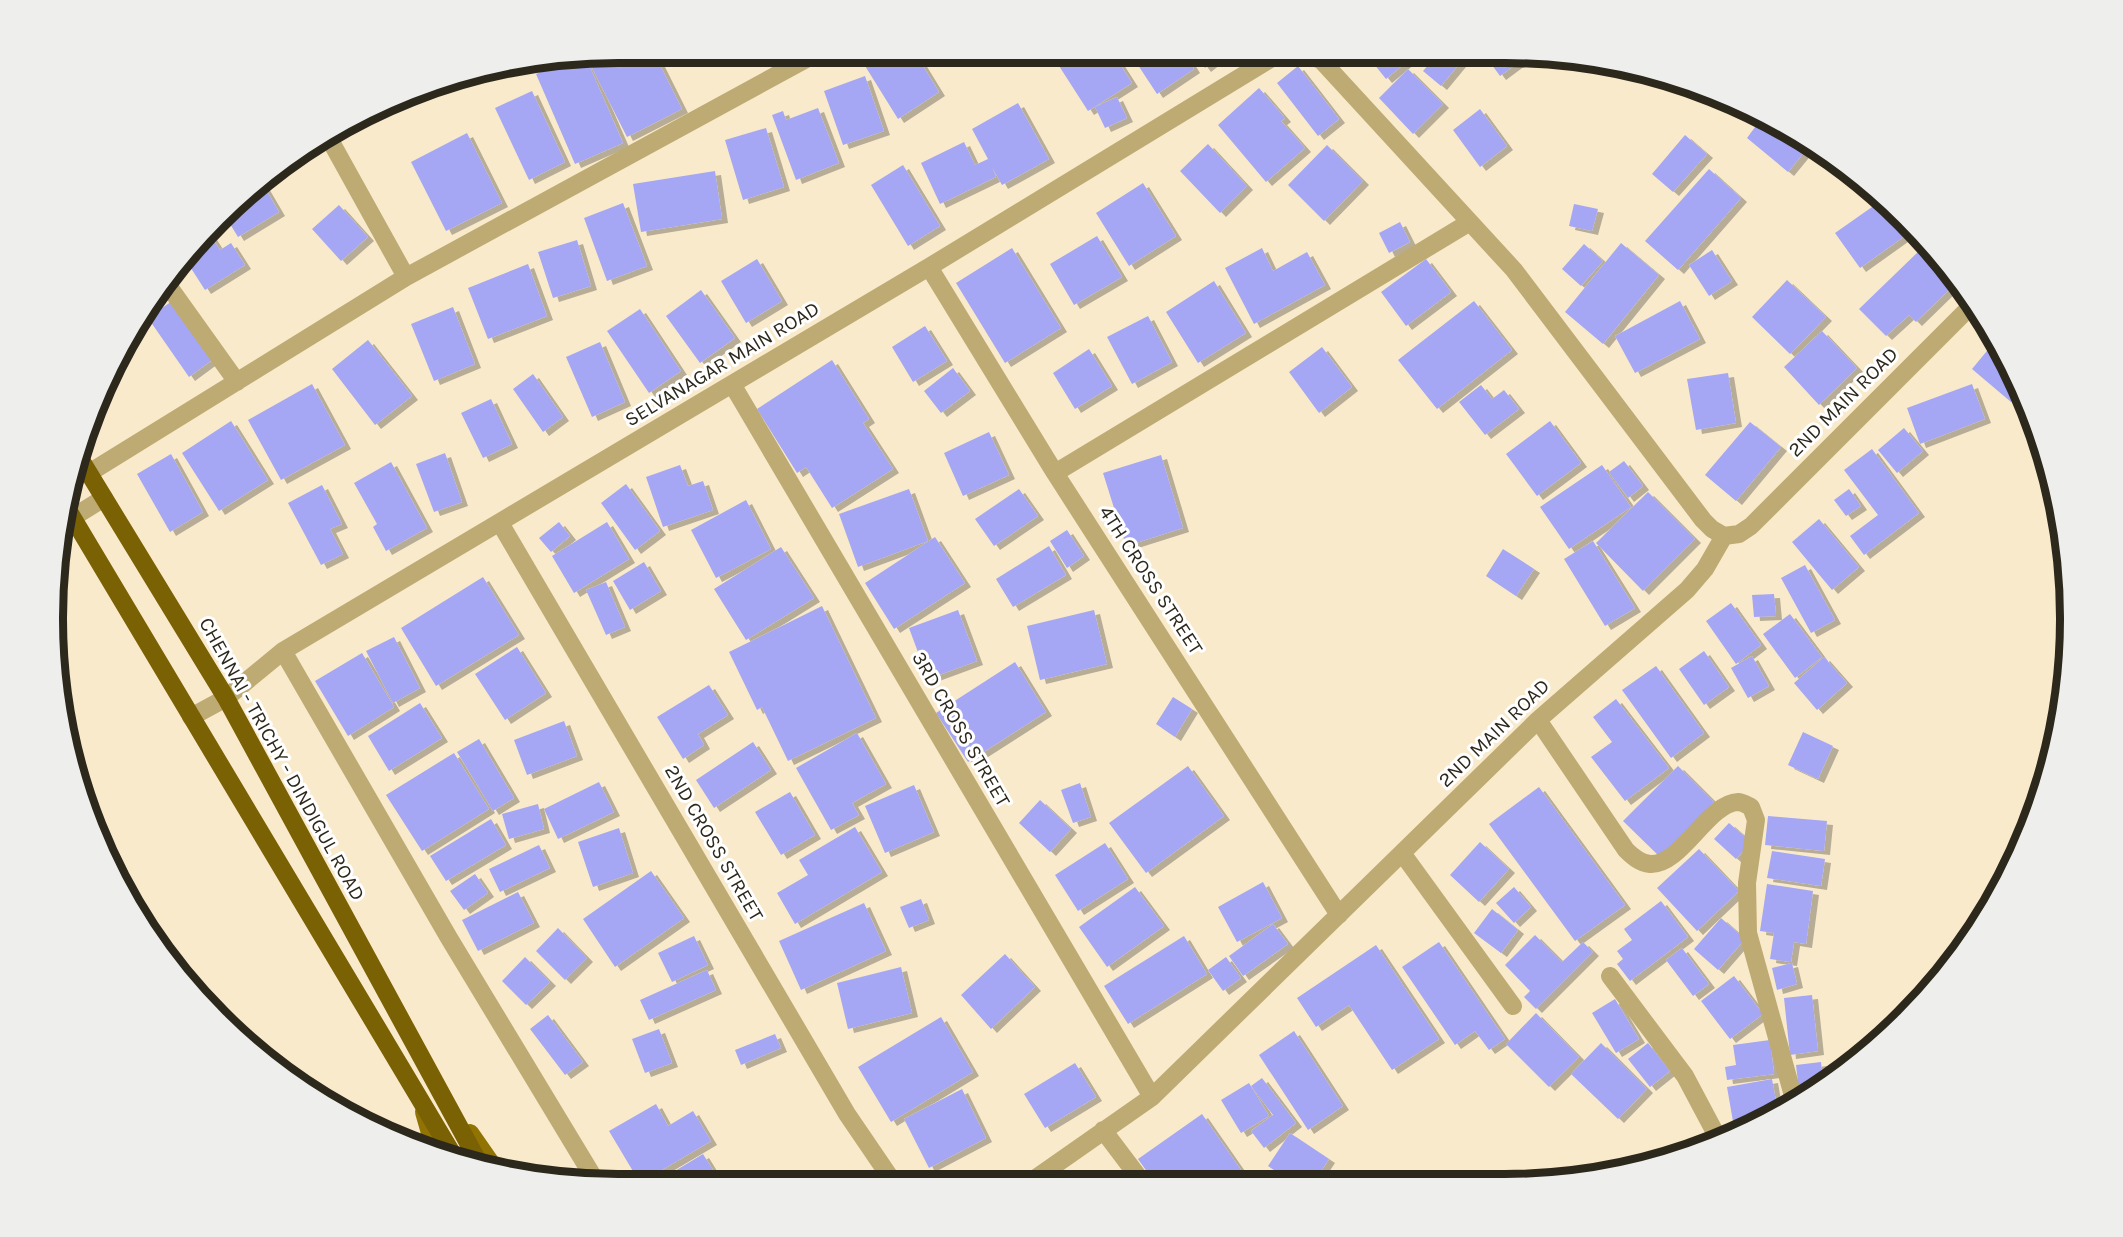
<svg xmlns="http://www.w3.org/2000/svg" width="2123" height="1237" font-family="Karla,sans-serif">
<style>
.building{fill:#a5a7f4;filter:url(#shadow)}
.lines{fill:none;stroke-linecap:round;stroke-linejoin:round}
.minor{stroke:#beab74;stroke-width:18}
.major{stroke:#917303;stroke-width:18}
.highway{stroke:#7a6103;stroke-width:18}
.labels{text-anchor:middle;dominant-baseline:central;stroke-width:6;stroke-linejoin:round;paint-order:stroke}
.street-label{font-size:20px;fill:#2d281c;stroke:#fff}
.rim{fill:none;stroke:#2d281c;stroke-width:8}
</style>
<defs>
<filter id="shadow"><feDropShadow dx="6" dy="4" stdDeviation="0" flood-color="#0004"/></filter>
</defs>
<rect width="100%" height="100%" fill="#f9eacb"/>
<path class="building" d="M618 52 654 53 682 109 627 137 587 58Z
M875 53H915L939 92 898 119 862 61Z
M1054 53H1113L1132 83 1088 111 1052 55Z
M1130 53H1184L1194 69 1157 94Z
M1194 53H1224L1205 68Z
M1366 54H1416L1386 79Z
M1438 54H1450L1460 63 1441 86 1423 71Z
M1484 54H1525L1527 56 1500 76Z
M586 58 623 143 575 164 536 74 565 61Z
M1298 66 1339 119 1318 136 1277 83Z
M1408 69 1443 104 1413 134 1379 98Z
M865 76 884 131 843 145 824 91Z
M1259 88 1285 118 1281 121 1305 148 1266 182 1218 125Z
M532 91 565 162 529 180 495 108Z
M1117 97 1127 118 1105 128 1095 107Z
M1716 97 1739 109V111L1714 105Z
M1018 103 1049 159 1002 185 992 167 996 177 940 204 921 163 964 142 975 165 988 159 972 129Z
M818 108 839 163 796 180 772 115 783 111 786 120Z
M1480 109 1507 146 1480 167 1453 130Z
M1761 119 1811 144 1788 172 1747 138Z
M766 128 784 187 743 200 725 140Z
M467 133 502 203 446 231 411 162Z
M1685 135 1707 154 1673 192 1652 174Z
M1208 144 1247 186 1220 213 1180 171Z
M1327 145 1363 181 1324 221 1288 185Z
M903 165 940 226 908 246 871 185Z
M1709 169 1741 198 1678 270 1645 241Z
M715 171 722 219 641 232 633 184Z
M262 183 279 212 238 237 227 219Z
M1143 183 1176 236 1129 266 1096 213Z
M1882 200 1909 233 1860 268 1835 233Z
M623 203 647 266 607 281 584 218Z
M1574 204 1598 209 1592 231 1569 226Z
M339 205 368 237 341 261 312 229Z
M1400 222 1410 242 1389 253 1379 233Z
M211 236 220 250 231 243 245 265 205 290 187 262Z
M1097 236 1122 277 1074 305 1050 264Z
M577 240 591 286 553 298 538 252Z
M1621 243 1659 275 1603 344 1565 312Z
M1584 244 1603 261 1581 286 1562 269Z
M1012 248 1061 328 1005 363 956 283Z
M1262 248 1273 271 1307 252 1325 285 1254 324 1225 268Z
M1712 250 1732 281 1709 296 1689 265Z
M1920 250 1954 285 1916 322 1909 315 1886 336 1859 309Z
M757 259 782 301 746 323 721 281Z
M1426 259 1451 292 1406 326 1381 292Z
M528 264 547 316 488 339 468 288Z
M1787 280 1826 317 1790 354 1752 317Z
M1214 281 1246 333 1198 363 1166 312Z
M701 290 735 338 700 363 666 316Z
M172 301 212 360 189 377 148 318Z
M1474 301 1512 350 1437 409 1398 360Z
M1680 301 1700 339 1635 373 1615 336Z
M453 307 475 364 434 381 411 324Z
M640 309 681 371 649 393 607 331Z
M1148 316 1172 362 1132 384 1107 337Z
M925 326 947 361 913 382 892 347Z
M1822 331 1857 368 1819 405 1784 367Z
M368 340 412 396 375 425 332 369Z
M600 342 625 402 592 417 566 357Z
M1991 346 2003 355 2021 390 2011 402 1972 369Z
M1322 347 1352 387 1319 413 1289 372Z
M1089 349 1112 386 1075 409 1053 373Z
M832 360 869 419 863 423 893 469 832 508 806 467 797 473 757 409Z
M953 368 970 391 941 413 924 391Z
M1728 373 1736 423 1696 430 1687 379Z
M533 374 563 417 543 432 513 389Z
M312 384 345 445 281 480 248 420Z
M1972 384 1985 419 1920 444 1907 408Z
M1481 385 1492 399 1504 390 1519 409 1485 435 1459 402Z
M491 399 512 444 483 458 461 413Z
M231 421 268 480 219 511 182 453Z
M1550 421 1581 463 1537 496 1506 454Z
M1750 422 1781 447 1736 501 1705 475Z
M1904 428 1923 451 1897 473 1878 450Z
M989 432 1009 475 963 496 944 453Z
M1872 449 1919 513 1864 555 1850 536 1878 515 1844 470Z
M445 453 462 502 434 512 416 464Z
M171 454 203 512 170 532 137 474Z
M1161 455 1183 528 1126 546 1103 473Z
M1624 461 1643 486 1628 498 1609 472Z
M391 462 427 528 386 551 373 527 377 524 354 483Z
M680 465 688 486 703 481 713 510 663 527 646 477Z
M1602 465 1631 507 1569 549 1540 507Z
M626 484 660 531 635 550 601 503Z
M322 485 342 524 330 529 343 554 321 565 288 503Z
M909 489 928 541 858 567 839 514Z
M1019 489 1038 516 994 546 975 519Z
M1849 489 1861 506 1846 516 1834 500Z
M1648 492 1695 539 1643 591 1596 543Z
M746 500 771 549 716 578 691 530Z
M1819 519 1859 567 1832 590 1792 542Z
M559 522 570 536 551 552 539 538Z
M607 522 629 559 574 593 552 556Z
M1067 530 1084 556 1067 568 1050 541Z
M935 537 965 583 894 629 865 583Z
M1593 541 1635 608 1605 626 1564 559Z
M1049 546 1066 575 1013 607 996 579Z
M781 547 814 598 746 640 714 589Z
M1503 549 1534 569 1516 596 1486 576Z
M644 562 661 591 630 610 613 581Z
M1805 565 1835 620 1811 633 1781 578Z
M483 577 519 635 436 686 401 628Z
M606 582 625 627 606 635 586 590Z
M1774 594 1776 616 1754 617 1752 595Z
M1731 603 1761 645 1736 664 1706 621Z
M822 606 876 718 788 761 762 707 757 710 729 652Z
M958 610 977 661 928 679 909 628Z
M1094 610 1107 664 1040 680 1027 626Z
M1790 614 1822 657 1795 678 1763 634Z
M394 637 420 688 393 703 366 651Z
M517 647 546 693 505 720 475 674Z
M1704 651 1729 687 1704 705 1679 669Z
M362 653 394 707 348 736 315 681Z
M1752 656 1769 686 1748 698 1731 668Z
M1824 657 1847 683 1817 710 1794 683Z
M1015 662 1046 712 968 762 936 713Z
M1656 666 1704 733 1671 758 1622 690Z
M709 685 728 715 698 734 704 745 683 759 657 717Z
M1173 697 1192 709 1175 737 1156 724Z
M1616 699 1669 768 1625 801 1591 757 1612 742 1593 717Z
M420 703 442 738 389 771 368 736Z
M564 721 577 756 527 775 514 740Z
M1803 732 1833 746 1818 779 1788 765Z
M857 733 886 784 852 803 859 815 831 830 796 768Z
M479 739 514 798 493 811 457 752Z
M753 742 771 770 714 808 696 780Z
M454 753 489 809 422 851 386 795Z
M1188 766 1224 816 1146 873 1109 823Z
M1678 766 1714 802 1660 857 1623 821Z
M599 782 614 812 558 839 544 809Z
M1080 783 1091 817 1073 823 1061 790Z
M914 785 934 832 885 853 865 806Z
M1539 787 1625 905 1575 941 1489 824Z
M790 792 815 835 781 855 755 812Z
M1040 800 1071 829 1050 852 1019 823Z
M538 804 544 829 509 839 502 814Z
M1768 816 1827 821 1824 851 1765 845Z
M491 819 506 845 446 881 430 856Z
M1729 823 1751 842 1736 859 1714 839Z
M855 827 882 872 795 924 777 893 808 875 799 860Z
M619 828 633 873 593 887 578 842Z
M1480 842 1509 869 1479 902 1450 875Z
M1105 843 1128 879 1078 911 1055 875Z
M539 845 550 868 500 892 489 869Z
M1699 849 1739 891 1697 931 1657 888Z
M1772 851 1825 859 1821 886 1767 878Z
M651 871 684 918 615 967 583 919Z
M475 874 488 893 464 910 450 891Z
M1263 882 1282 918 1237 942 1218 907Z
M1767 884 1813 891 1806 944 1794 942 1791 962 1770 959 1774 933 1760 931Z
M1135 887 1164 926 1107 967 1079 927Z
M1514 887 1531 907 1514 923 1496 903Z
M518 892 534 923 478 951 462 920Z
M921 899 929 920 909 928 900 907Z
M1661 901 1688 937 1630 981 1617 964 1623 959 1617 951 1632 940 1624 929Z
M864 903 886 951 801 990 779 941Z
M1492 909 1518 930 1501 953 1474 933Z
M1721 918 1745 939 1718 970 1694 949Z
M1273 924 1288 944 1243 976 1229 956Z
M558 928 587 958 565 980 536 951Z
M1535 935 1562 962 1583 942 1593 952 1536 1009 1524 997 1530 991 1505 965Z
M694 936 708 965 672 982 658 953Z
M1184 936 1207 974 1128 1024 1104 986Z
M1439 942 1505 1039 1489 1050 1475 1031 1455 1045 1402 967Z
M1376 945 1439 1039 1392 1070 1349 1005 1316 1027 1297 998Z
M1682 948 1709 984 1693 996 1666 960Z
M1005 954 1035 987 991 1029 961 995Z
M525 957 550 982 526 1005 502 981Z
M1226 957 1241 978 1223 991 1208 970Z
M1792 963 1797 984 1777 990 1772 968Z
M901 967 912 1013 848 1029 837 983Z
M707 970 716 990 649 1020 640 1000Z
M1734 976 1763 1014 1730 1039 1701 1001Z
M1812 995 1818 1051 1790 1055 1784 998Z
M1615 999 1639 1039 1616 1053 1592 1013Z
M1536 1013 1579 1057 1549 1087 1506 1044Z
M548 1015 583 1062 565 1075 530 1029Z
M941 1017 973 1072 891 1122 858 1067Z
M659 1029 672 1063 645 1073 632 1039Z
M1294 1031 1343 1106 1308 1130 1259 1055Z
M775 1034 781 1048 741 1065 735 1050Z
M1770 1040 1774 1074 1727 1080 1725 1067 1736 1065 1733 1045Z
M1601 1043 1647 1089 1618 1119 1571 1074Z
M1648 1043 1670 1071 1650 1087 1628 1059Z
M1821 1062 1823 1082 1800 1099 1796 1065Z
M1075 1063 1096 1097 1045 1128 1024 1094Z
M1262 1078 1296 1123 1264 1148 1251 1131 1273 1115 1251 1086Z
M1772 1079 1778 1113 1735 1133 1727 1087Z
M1249 1083 1269 1116 1241 1133 1221 1100Z
M962 1089 986 1138 929 1168 904 1119Z
M656 1104 668 1126 693 1111 711 1141 640 1183 609 1131Z
M1202 1114 1250 1183H1155L1138 1159Z
M1290 1133 1329 1159 1313 1183H1293L1268 1166Z
M703 1154 721 1183H655Z"/>
<g class="lines">
<path class="minor" d="M1280 53 1304 54 1321 60 1514 270 1703 520 1712 529 1724 536
M330 140 406 277
M929 267 1055 473 1339 915
M167 284 237 382
M732 384 1152 1097
M89 473 406 277 817 53
M1055 473 1470 222
M67 521 104 498
M500 523 847 1114 894 1183
M1724 536 1739 534 1751 526 1974 303
M283 651 449 938 597 1183
M191 717 226 698 283 651 929 267 1280 53
M1538 720 1626 850C1633 857 1640 863 1650 864 1681 866 1708 803 1738 802 1742 802 1747 805 1751 807L1756 820 1747 883 1748 933 1795 1103
M1402 853 1513 1006
M1610 976 1685 1076 1719 1140
M1103 1130 1143 1183
M1029 1183 1152 1097 1538 720 1687 590 1705 569 1724 536"/>
<path class="major" d="M424 1112 436 1154
M470 1133 493 1166"/>
<path class="highway" d="M79 457 226 698 479 1163
M68 510 455 1158"/>
</g>
<g class="labels">
<g class="street-label">
<text transform="translate(722 364) rotate(-31)">SELVANAGAR MAIN ROAD</text>
<text transform="translate(1843 402) rotate(-45)">2ND MAIN ROAD</text>
<text transform="translate(1151 580) rotate(57)">4TH CROSS STREET</text>
<text transform="translate(961 729) rotate(60)">3RD CROSS STREET</text>
<text transform="translate(1494 733) rotate(-44)">2ND MAIN ROAD</text>
<text transform="translate(282 759) rotate(61)">CHENNAI - TRICHY - DINDIGUL ROAD</text>
<text transform="translate(714 843) rotate(60)">2ND CROSS STREET</text>
</g>
</g>
<path d="M0 0H2123V1237H0ZM618 63H1505A555 555 0 0 1 2060 618V619A555 555 0 0 1 1505 1174H618A555 555 0 0 1 63 619V618A555 555 0 0 1 618 63Z" fill="#eeeeed" fill-rule="evenodd"/>
<path class="rim" d="M618 63H1505A555 555 0 0 1 2060 618V619A555 555 0 0 1 1505 1174H618A555 555 0 0 1 63 619V618A555 555 0 0 1 618 63Z"/>
</svg>
